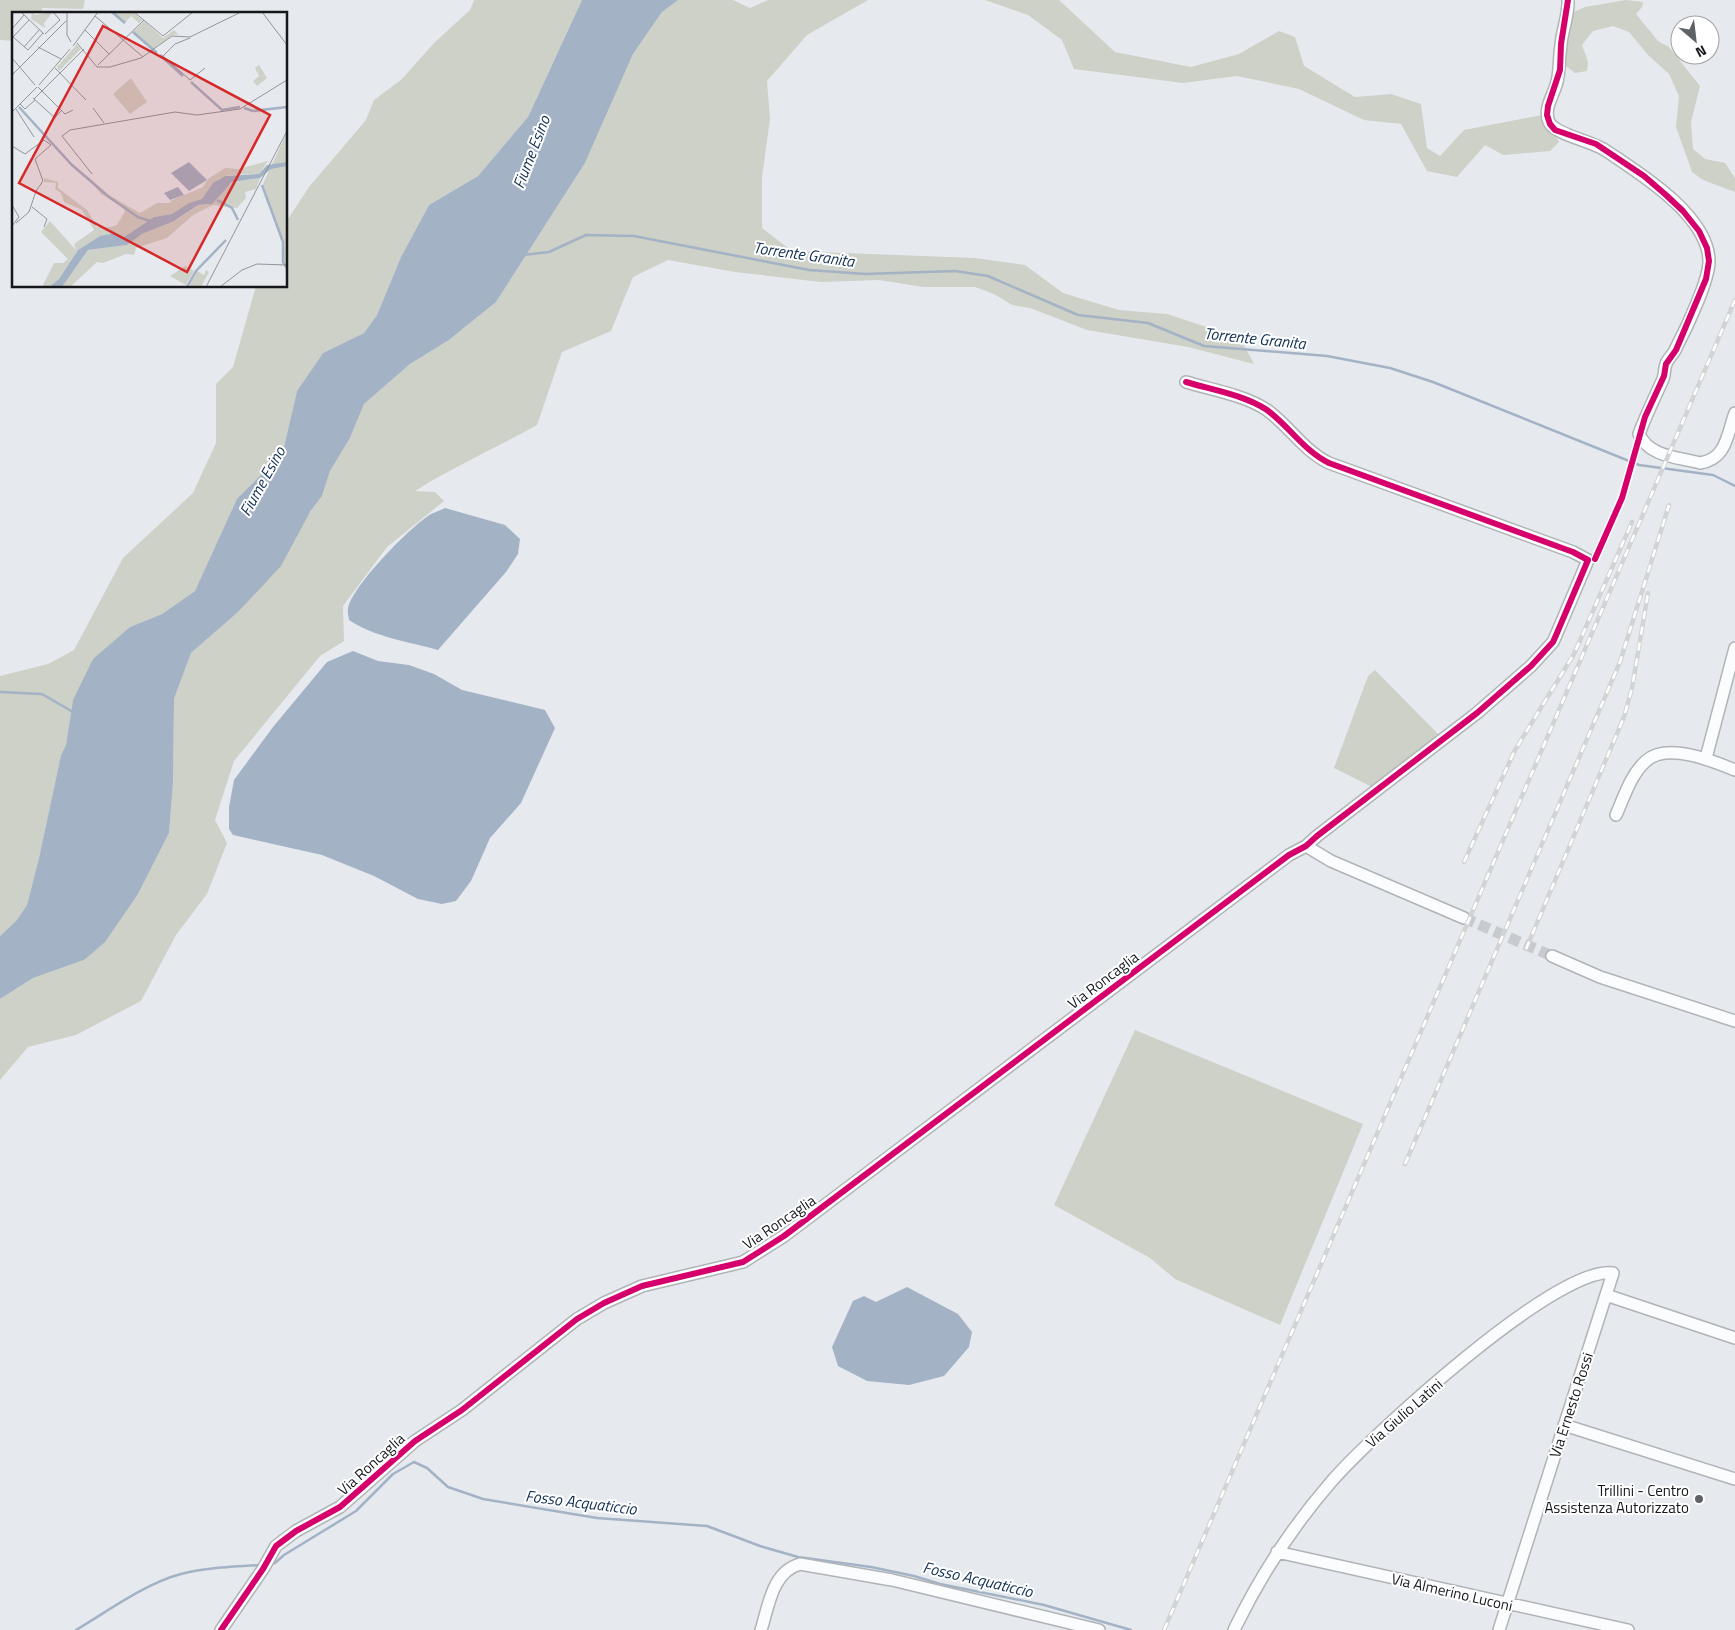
<svg xmlns="http://www.w3.org/2000/svg" width="1735" height="1630" font-family="'Titillium Web',sans-serif">
<style>
.green{fill:#ced1c7}
.water{fill:#a4b2c5}
.lines{fill:none;stroke-linecap:round;stroke-linejoin:round}
.stream{stroke:#a4b2c5;stroke-width:2.5}
.minor-tunnel{stroke:#c7cacf;stroke-width:11;stroke-dasharray:11 5.5;stroke-linecap:butt}
.minor-casing{stroke:#b0b4b7;stroke-width:14}
.minor{stroke:#fbfcfd;stroke-width:11}
.rail-casing{stroke:#d2d3d5;stroke-width:4.5}
.rail{stroke:#fff;stroke-width:2.5;stroke-dasharray:8;stroke-linecap:butt}
.cycleway-casing{stroke:#fff;stroke-width:9}
.cycleway{stroke:#d6006c;stroke-width:6}
.poi-dot{fill:#5e6165;stroke:#fff;stroke-width:2}
.labels{text-anchor:middle;dominant-baseline:central;stroke-width:4;stroke-linejoin:round;paint-order:stroke}
.street-label{font-size:15px;fill:#15171b;stroke:#fff}
.poi-label{font-size:15px;fill:#15171b;stroke:#fff;text-anchor:end}
.water-label{font-size:16px;font-style:italic;fill:#133154;stroke:#fff}
.inset-river{fill:none;stroke:#a4b2c5;stroke-width:2.5}
.inset-road{fill:none;stroke:#92969a;stroke-width:1}
.view{fill:#d62828;fill-opacity:0.15;stroke:#d62828;stroke-width:2.5}
.inset-edge{fill:none;stroke:#15171b;stroke-width:2.5}
</style>
<rect width="100%" height="100%" fill="#e6eaef"/>
<path class="green" d="M0 0H85L83 9 42 8V14H14V41L0 40Z
M474 0H582L528 117 478 176 429 205 401 257 377 315 364 333 323 353 297 391 284 447 265 471 210 562 195 591 162 614 130 627 73 700 66 745 61 755 39 858 27 905 16 921 0 936V676L48 664 74 650 123 558 193 493 216 443V384L233 367 256 286H286V222L309 187 366 120 374 100 402 79 434 43 470 10Z
M678 0H733L750 8 768 0H868L807 35 767 81 770 119 762 177V228L792 251 975 258 1025 265 1063 293 1119 310 1167 314 1240 338 1254 364 1188 347 1087 330 1030 308 1012 305 994 294 975 287H923L879 280 821 282 735 272 668 260 633 277 611 331 562 352 537 425C496 448 455 466 415 491L435 492 444 501 387 547 343 606 344 641 320 656 234 761 215 820 227 843 207 894 176 935 141 1001 76 1035 28 1047 0 1080V999L33 978 84 960 138 894 169 833 173 783 174 699 191 653 238 612 322 496 330 471 350 438 364 404 410 364 449 340 496 302 585 163 633 54 662 12Z
M985 0H1059L1115 52 1191 67 1239 54 1279 31 1295 37 1304 66 1355 97 1391 94 1421 104 1427 148 1440 156 1464 130 1542 115 1559 142 1550 151 1503 155 1485 145 1457 177 1427 171 1401 124 1364 120 1299 89 1237 76 1183 83 1074 69 1062 40 1028 15Z
M1626 0 1643 2 1642 7 1636 14 1658 41 1669 47 1700 86 1691 122 1693 149 1705 159 1725 163 1735 178V192L1703 180 1692 172 1676 127 1679 96 1669 74 1648 55 1629 32 1613 26 1593 31 1582 45 1588 62 1587 71 1575 73 1563 64 1569 14 1585 7Z
M1375 670 1440 736 1374 788 1334 768 1368 676Z
M1135 1030 1363 1124 1280 1325 1175 1279 1150 1258 1054 1205Z"/>
<path class="water" d="M582 0H678L662 12 633 54 585 163 496 302 449 340 410 364 364 404 350 438 330 471 322 496 310 512 281 566 238 612 191 653 174 699 173 783 169 833 138 894 105 942 84 960 33 978 0 999V936L16 921 27 905 39 858 61 755 66 745 73 700 93 659 130 627 162 614 195 591 237 499 265 471 284 447 297 391 323 353 364 333 377 315 401 257 429 205 478 176 528 117Z
M445 508 505 525 520 539 518 554 506 572 438 650C410 642 374 637 349 620 349 617 347 612 348 609 350 588 412 525 431 514 436 512 441 510 445 508Z
M353 651 378 661 409 665 434 674 462 690 545 710 555 728 521 803 490 838 471 881 456 901 442 904 418 899 374 876 322 855 233 835 229 829V807L234 780 273 727 327 662Z
M907 1287 958 1314 972 1332 969 1347 944 1376 909 1385 867 1381 838 1366 832 1347 853 1301 864 1296 876 1302Z"/>
<g class="lines">
<path class="stream" d="M523 255 549 252 586 235 634 236 809 270 865 274 955 271 988 276 1078 315 1148 323 1204 346 1327 356 1390 368 1433 382 1639 465 1713 475 1735 486
M0 692 42 694 73 712
M269 1564 275 1563 284 1555 356 1511 393 1474 414 1462 427 1468 448 1487 483 1499 597 1518 707 1526 760 1546 798 1557 871 1567 914 1576 940 1584 1044 1605 1131 1630
M76 1630C108 1611 146 1583 181 1574 208 1567 234 1567 261 1565"/>
<path class="minor-tunnel" d="M1464 918 1552 956"/>
<defs>
<path id="minor" d="M1568 0C1569 15 1562 30 1561 45 1559 57 1560 70 1557 82 1554 95 1543 108 1549 122 1554 134 1591 141 1605 150 1639 173 1707 214 1709 260 1710 279 1686 329 1676 348 1674 354 1668 358 1666 364 1664 369 1665 374 1663 379 1655 397 1646 415 1639 434 1649 457 1678 457 1700 463 1727 459 1727 434 1735 413
M1706 758 1735 648
M1616 815C1624 797 1631 774 1646 761 1667 742 1713 761 1735 770
M1306 846 1331 861 1464 918
M1552 956 1600 977 1735 1021
M1606 1295 1735 1338
M1564 1425 1735 1479
M1277 1552 1628 1630
M221 1630 263 1569 276 1546 296 1531 340 1507 415 1441 462 1410 577 1319 604 1303 642 1286 743 1262 784 1236 1289 855 1306 846 1317 836 1477 713 1531 666 1553 642 1557 633 1588 560 1573 552 1329 463C1304 451 1289 426 1267 410 1244 395 1213 390 1186 382
M761 1630C769 1605 772 1572 800 1564L892 1580 1099 1630
M1234 1630C1260 1576 1292 1527 1331 1482 1370 1437 1558 1264 1613 1273L1499 1630"/>
</defs>
<use href="#minor" class="minor-casing"/>
<use href="#minor" class="minor"/>
<defs>
<path id="rail" d="M1464 862 1515 750 1574 654 1632 522
M1526 949 1624 717 1632 688 1648 593
M1405 1164 1620 662 1669 505
M1164 1630 1735 300"/>
</defs>
<use href="#rail" class="rail-casing"/>
<use href="#rail" class="rail"/>
<defs>
<path id="cycleway" d="M1568 0 1561 44 1560 70 1548 106 1547 115 1550 124 1555 130 1596 144 1644 176 1666 195 1683 211 1699 231 1707 248 1709 261 1706 279 1676 350 1666 364 1664 376 1645 417 1622 498 1595 559
M221 1630 263 1569 276 1546 296 1531 340 1507 415 1441 462 1410 577 1319 604 1303 642 1286 743 1262 784 1236 1289 855 1306 846 1317 836 1477 713 1531 666 1553 642 1557 633 1588 560 1573 552 1329 463C1304 451 1289 426 1267 410 1244 395 1213 390 1186 382"/>
</defs>
<use href="#cycleway" class="cycleway-casing"/>
<use href="#cycleway" class="cycleway"/>
</g>
<circle class="poi-dot" cx="1699" cy="1499" r="5"/>
<g class="labels">
<g class="street-label">
<text transform="translate(1103 980) rotate(-37)">Via Roncaglia</text>
<text transform="translate(779 1222) rotate(-34)">Via Roncaglia</text>
<text transform="translate(1571 1405) rotate(-72)">Via Ernesto Rossi</text>
<text transform="translate(1404 1413) rotate(-41)">Via Giulio Latini</text>
<text transform="translate(371 1464) rotate(-42)">Via Roncaglia</text>
<text transform="translate(1452 1592) rotate(13)">Via Almerino Luconi</text>
</g>
<g class="poi-label">
<text x="1689" y="1490">Trillini - Centro<tspan x="1689" dy="17">Assistenza Autorizzato</tspan></text>
</g>
<g class="water-label">
<text transform="translate(531 152) rotate(-69)">Fiume Esino</text>
<text transform="translate(804 254) rotate(8)">Torrente Granita</text>
<text transform="translate(1255 338) rotate(6)">Torrente Granita</text>
<text transform="translate(262 481) rotate(-61)">Fiume Esino</text>
<text transform="translate(581 1502) rotate(7)">Fosso Acquaticcio</text>
<text transform="translate(978 1579) rotate(13)">Fosso Acquaticcio</text>
</g>
</g>
<g transform="translate(12 12)">
<rect width="275" height="275" fill="#e6eaef"/>
<path d="M20 0 23 3 41 0 32 11 33 16 19 7ZM98 0H121L130 8 127 11 119 4 112 12ZM132 9 151 26 162 18 166 22 160 23 140 38 120 21ZM65 32 69 37 47 59 45 55ZM247 53 255 66 245 74 241 69 247 64 243 56ZM119 66 135 90 118 102 101 82ZM275 120V253L272 249 271 230 251 172ZM256 149 247 162 216 163 207 167 190 187 160 202 142 205 112 225 88 224 66 238 47 267 37 275H30L42 251H51L56 247 29 220 38 209 64 238 62 232 82 218 70 198 52 190 49 181 43 177 44 171 32 170V166L46 170V176L75 198 85 215H99L105 213 113 199 111 195 89 182 72 161 95 182 128 201 145 191H159L158 189 191 175 196 167 213 156 226 157ZM248 166 244 177 233 180 234 186 225 196 201 193 181 203 155 226 124 236 122 243 114 242 91 251 85 250 58 275H50L76 238 115 233 130 222 166 207 186 193H195L221 170ZM173 254 182 259 174 273 158 264ZM194 258 197 260 189 275 177 274 185 259 192 263Z" fill="#ced1c7"/>
<path d="M177 150 195 168 177 179 159 161ZM275 150V154L259 157 248 166 220 170 200 192 186 193 162 209 130 222 115 233 76 238 50 275H37L47 267 66 238 88 224 103 221 112 225 142 205 160 202 177 191 190 187 201 171 213 164 247 162 255 153ZM166 175 172 183 158 188 152 181Z" fill="#a4b2c5"/>
<path class="inset-river" d="M100 0 113 11M121 20 145 41M148 43 171 64M179 70 210 98 228 95M7 95 60 153 97 185 126 205 138 209M232 96 241 99 275 95M250 173 271 230V250L275 256M205 188 220 196 226 208M175 275 184 259 214 228"/>
<path class="inset-road" d="M9 0 32 22M55 0V23L59 30M122 0 151 24 181 0M250 0 275 33M83 4 131 45M0 17 12 3M73 18 97 42M33 22 48 8 41 0M0 24 16 38 31 21M1 25 17 8M178 26 163 32 151 44 178 68 193 56M65 31 85 55H98L129 46 160 24 178 25 229 0M61 34 86 0M12 35 28 17M26 35 49 47M0 46 23 73M86 53 132 8M43 56 74 88M0 63 54 9M27 73 58 37M26 75 53 102 61 98M21 86 43 106M22 87 72 37M8 92 13 97 23 88M81 96 92 111M4 97 22 125M0 100 25 75M38 111 49 99M0 134 13 142 32 128 39 133 23 147 31 169 24 179 17 200 4 211M80 162 50 124 58 118 163 100 185 103 228 97 275 68M0 193 7 205 0 214M20 195 35 207 32 215M194 275 275 119M208 275 230 258 245 252 275 253"/>
<path class="view" d="M91 14 258 103 175 260 7 171Z"/>
<rect width="275" height="275" class="inset-edge"/>
</g>
<g transform="translate(1695 40) rotate(152)"><circle r="24" fill="#ffffff" stroke="#a1a2a4"/>
<path d="M0-4L9 19L0 12L-9 19Z" fill="#5e6165"/>
<text y="-8" font-size="14" font-weight="bold" text-anchor="middle" fill="#15171b">N</text>
</g>
</svg>
